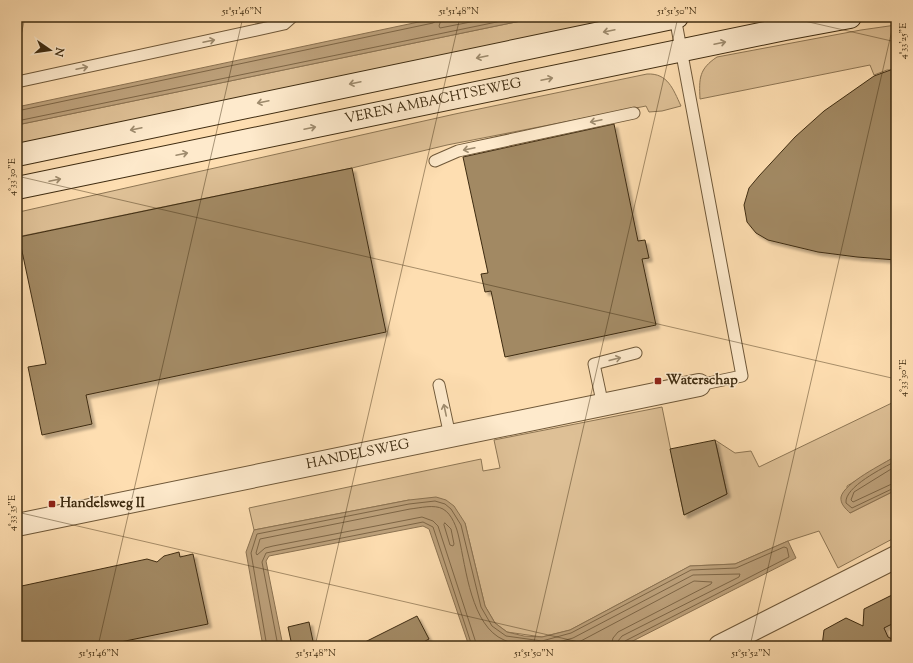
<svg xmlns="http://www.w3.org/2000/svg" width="913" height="663" font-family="'Sorts Mill Goudy',serif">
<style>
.green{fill:#dec096;stroke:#8e7654}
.water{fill:#bda17b;stroke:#8b7251}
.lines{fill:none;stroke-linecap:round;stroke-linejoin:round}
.shore{stroke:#7e6646;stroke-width:1}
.building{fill:#a28964;stroke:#3f2c11;filter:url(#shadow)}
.service-casing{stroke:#6f5839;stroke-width:13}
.minor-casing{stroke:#6f5839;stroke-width:24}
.secondary-casing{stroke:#3f2c11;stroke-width:24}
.service{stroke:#feeacc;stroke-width:11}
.minor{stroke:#feeacc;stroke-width:22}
.secondary{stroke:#feeacc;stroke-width:22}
.oneway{stroke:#9e8b6e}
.ticks{fill:none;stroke:#3f2c11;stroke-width:1;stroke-opacity:0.45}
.poi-dot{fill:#8f2418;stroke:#feeacc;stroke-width:1.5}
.labels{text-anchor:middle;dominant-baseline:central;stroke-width:3;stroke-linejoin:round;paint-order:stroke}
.street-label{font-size:14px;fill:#3f2c11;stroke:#feeacc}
.poi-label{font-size:14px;font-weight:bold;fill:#3f2c11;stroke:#feeacc;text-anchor:start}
.neatline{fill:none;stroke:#3f2c11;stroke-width:1.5}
.ticks-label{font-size:10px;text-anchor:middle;fill:#3f2c11}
</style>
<defs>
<filter id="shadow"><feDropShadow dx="3.5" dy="3.5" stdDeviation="1" flood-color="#0004"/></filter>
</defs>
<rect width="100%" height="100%" fill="#fedeb1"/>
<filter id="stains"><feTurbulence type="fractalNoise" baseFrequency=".005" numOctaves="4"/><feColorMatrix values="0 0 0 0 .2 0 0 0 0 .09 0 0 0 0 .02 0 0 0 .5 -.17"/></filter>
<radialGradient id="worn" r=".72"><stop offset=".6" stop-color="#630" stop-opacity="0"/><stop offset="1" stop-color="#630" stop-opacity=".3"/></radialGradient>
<path class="green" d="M540 17H640L17 145V125Z
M896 25V70H887L874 75 870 65 700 99C699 78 699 69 717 57L861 30Z
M647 74C668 73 673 89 681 106L662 111 649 112 646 106 447 145 352 168 17 237V213L19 212 455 114Z
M896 401V456L847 486 850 513 896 490V537L838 568 819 531 788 541 735 564 690 566 570 630 542 637 507 632 495 623 485 606 465 523 409 500 254 530 249 508 481 459 483 471 500 468 494 440 662 407 684 515 727 494 715 440 735 453 751 451 759 467Z"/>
<path class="water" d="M442 17H540L17 125V107Z
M896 456V490L850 513C846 509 840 504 841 497 844 483 883 464 896 456Z
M436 497 446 500 454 506 465 523 485 606 495 623 507 632 524 636 542 637 570 630 690 566 735 564 788 541 796 558 623 646H469L429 529 423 526 269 556 266 561 283 646H260L262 641 246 552 254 530 409 500Z"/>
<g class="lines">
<path class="shore" d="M442 17 439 26 440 28 496 17
M17 111 433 23 436 21 437 17
M17 121 521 17
M896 461C883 468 844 487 846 503L852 508 896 487
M896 466 854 492 851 500 853 502 896 482
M445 523 451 529 454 544 453 546 450 545 444 525Z
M264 646 266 641 251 553 257 534 409 504 435 501 445 504 451 509 461 525 481 607 492 626 506 636 542 641 571 633 691 570 736 568 784 547 787 548 789 557 625 641 622 646
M278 646 262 562 266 553 423 522 433 527 472 646
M477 646 438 526 433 521 422 517 273 546 265 548 257 555 256 553 260 539 410 509C420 508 434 504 443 509 452 514 457 528 459 538 466 568 471 626 504 640 515 645 528 645 540 646
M544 646 573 638 693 575 740 574 739 577 622 636 618 641 617 646
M567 646 577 643 694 581 712 582 711 584 618 632 613 638 611 646"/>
</g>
<path class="building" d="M896 68V260L857 257 818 252 768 240 756 233 747 222 744 205 749 188 759 176 795 137 824 111 874 76Z
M614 124 638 241 645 240 649 258 642 259 656 325 505 357 491 291 485 292 481 274 488 273 463 157Z
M352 168 386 332 86 395 92 424 42 435 28 367 46 364 19 237Z
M715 440 727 494 684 515 670 449Z
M179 552 180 557 193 554 208 624 101 646H17V587L147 559 157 562 164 556Z
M896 593V622L884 628 888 637 896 641V646H822L824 630 846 618 863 626 864 609Z
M417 616 429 639 416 646H357Z
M309 622 314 646H292L288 627Z"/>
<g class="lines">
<defs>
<path id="service" d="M675 17 742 376 699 385
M17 82 284 24 292 17
M435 161 458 151 634 113
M439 385 450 436
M603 406 594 364 636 353"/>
<g id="minor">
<path id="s1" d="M17 525 699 385"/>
<path d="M720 646 896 557"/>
</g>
<g id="secondary">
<path d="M17 155 677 17"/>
<path id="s2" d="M17 188 785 29 850 17"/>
</g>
</defs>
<use href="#service" class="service-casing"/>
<use href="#minor" class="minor-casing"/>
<use href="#secondary" class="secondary-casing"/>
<use href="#service" class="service"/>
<use href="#minor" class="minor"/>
<use href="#secondary" class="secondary"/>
</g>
<defs><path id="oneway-shaft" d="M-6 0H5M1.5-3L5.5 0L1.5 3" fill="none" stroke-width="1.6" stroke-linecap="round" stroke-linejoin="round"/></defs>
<g class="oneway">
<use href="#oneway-shaft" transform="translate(609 31) rotate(168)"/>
<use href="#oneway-shaft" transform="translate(209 41) rotate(-12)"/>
<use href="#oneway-shaft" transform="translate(720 43) rotate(-12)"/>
<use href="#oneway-shaft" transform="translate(482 57) rotate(168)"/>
<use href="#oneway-shaft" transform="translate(82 68) rotate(-12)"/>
<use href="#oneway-shaft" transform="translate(547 79) rotate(-12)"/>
<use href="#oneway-shaft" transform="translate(355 83) rotate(168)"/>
<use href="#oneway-shaft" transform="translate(263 102) rotate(168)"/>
<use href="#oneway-shaft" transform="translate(596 121) rotate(168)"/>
<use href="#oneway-shaft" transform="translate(310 128) rotate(-12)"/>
<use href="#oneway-shaft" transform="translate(136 129) rotate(168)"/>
<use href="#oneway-shaft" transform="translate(469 149) rotate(168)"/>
<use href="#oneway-shaft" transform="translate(182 154) rotate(-12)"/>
<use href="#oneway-shaft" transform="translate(55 180) rotate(-12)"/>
<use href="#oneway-shaft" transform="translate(615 359) rotate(-14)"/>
<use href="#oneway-shaft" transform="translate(445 410) rotate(-102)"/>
</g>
<path class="ticks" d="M787 17 896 42M17 54 25 17M17 176 896 379M17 512 596 646M98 646 243 17M315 646 460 17M533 646 678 17M750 646 895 17"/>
<g class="poi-dot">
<rect x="654" y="377" width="8" height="8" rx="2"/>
<rect x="48" y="500" width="8" height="8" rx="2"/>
</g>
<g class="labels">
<g class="street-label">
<text stroke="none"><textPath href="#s2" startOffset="425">VEREN AMBACHTSEWEG</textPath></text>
<text stroke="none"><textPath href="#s1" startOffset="348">HANDELSWEG</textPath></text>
</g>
<g class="poi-label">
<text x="666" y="381">Waterschap</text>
<text x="60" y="504">Handelsweg II</text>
</g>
</g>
<rect width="913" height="663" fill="none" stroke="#fedeb1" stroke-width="44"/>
<g transform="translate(50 50) rotate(103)" stroke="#feeacc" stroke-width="3" paint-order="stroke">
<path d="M0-3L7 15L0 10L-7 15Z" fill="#3f2c11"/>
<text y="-6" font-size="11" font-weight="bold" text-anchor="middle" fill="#3f2c11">N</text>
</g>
<rect x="22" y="22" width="869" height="619" class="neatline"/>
<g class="ticks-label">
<text x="242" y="14">51°51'46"N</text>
<text x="459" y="14">51°51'48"N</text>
<text x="677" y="14">51°51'50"N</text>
<text transform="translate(902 41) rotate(-90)" y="4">4°33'25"E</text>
<text transform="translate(11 177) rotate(-90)" y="4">4°33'30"E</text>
<text transform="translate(902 378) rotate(-90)" y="4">4°33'30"E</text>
<text transform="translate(11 513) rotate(-90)" y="4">4°33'35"E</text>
<text x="99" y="656">51°51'46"N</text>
<text x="316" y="656">51°51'48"N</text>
<text x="534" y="656">51°51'50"N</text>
<text x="751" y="656">51°51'52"N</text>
</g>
<rect width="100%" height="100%" filter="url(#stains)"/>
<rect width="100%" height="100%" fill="url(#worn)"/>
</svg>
